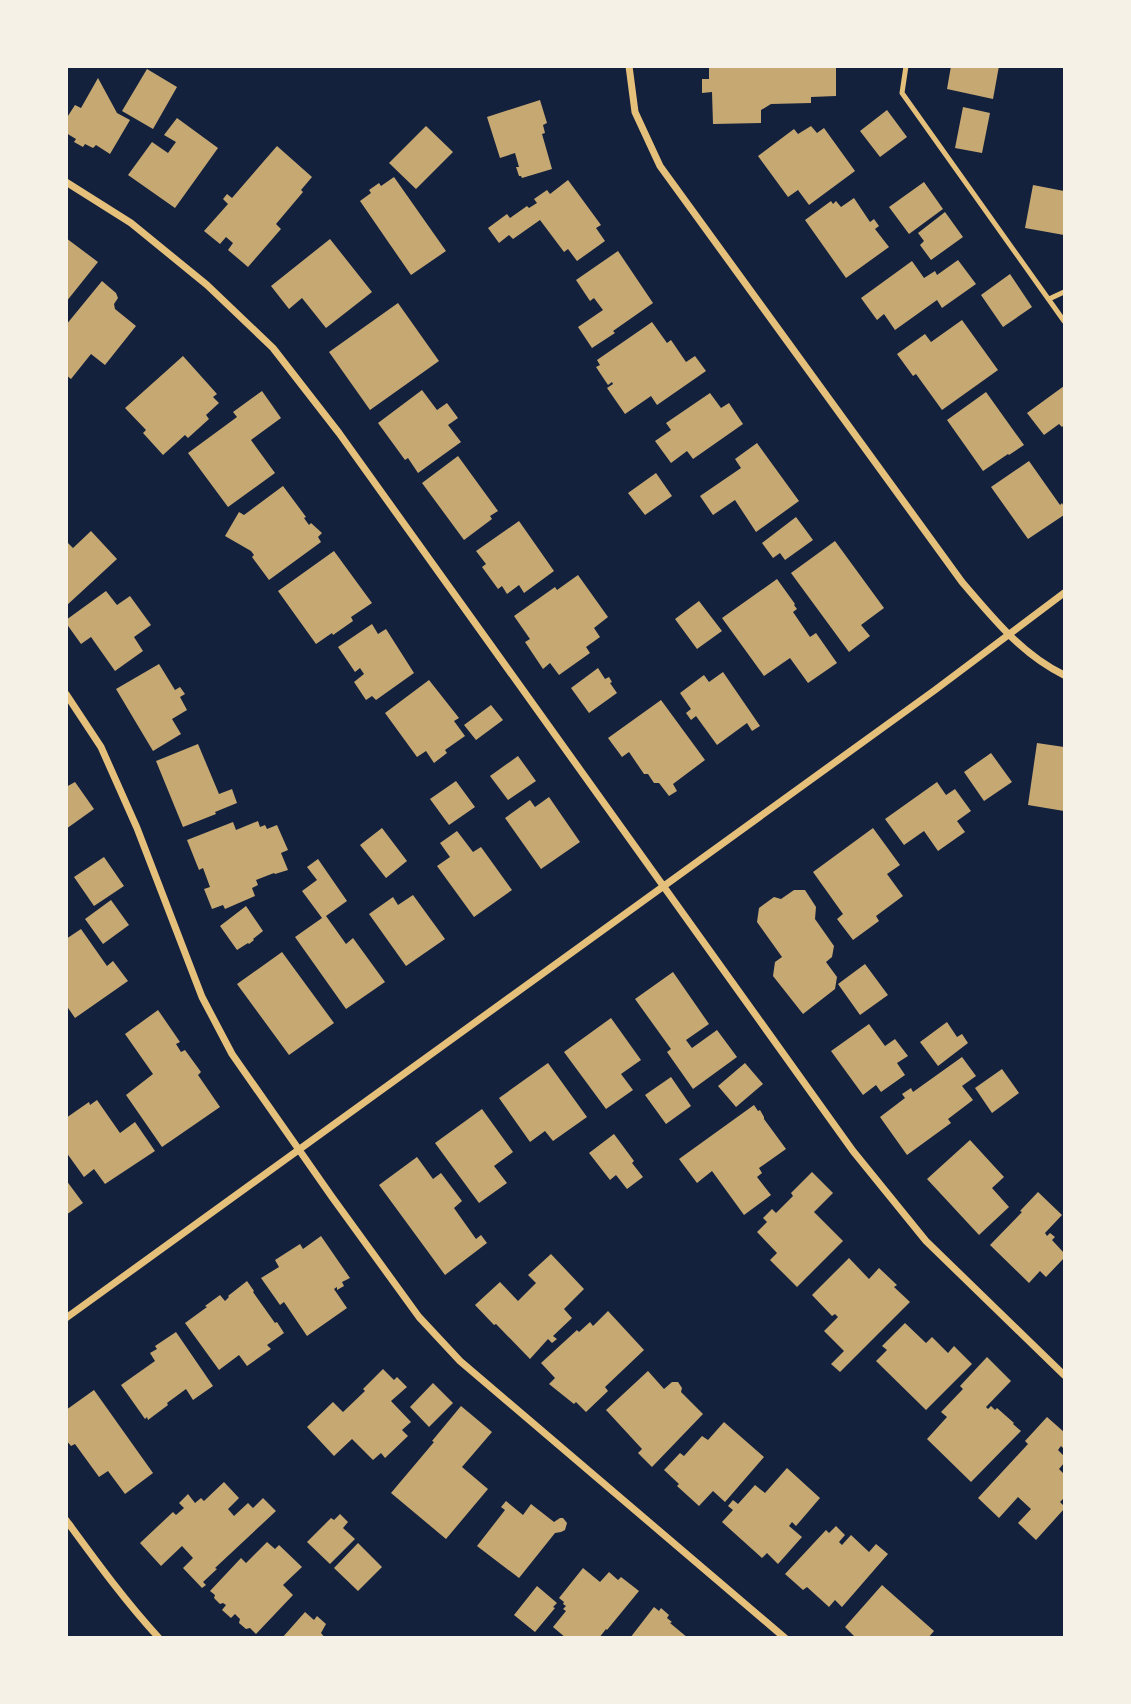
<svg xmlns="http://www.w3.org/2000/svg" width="1131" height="1704" font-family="'Work Sans',sans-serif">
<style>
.building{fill:#c6a872}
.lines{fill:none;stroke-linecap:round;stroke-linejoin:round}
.service{stroke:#e5c07b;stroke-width:5}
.minor{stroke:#e5c07b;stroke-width:7}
</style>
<rect width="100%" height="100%" fill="#14213d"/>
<path class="building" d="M709 66H836V96L811 97V103L771 104 761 110V123L713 124 712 92 702 93V79H709Z
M951 66H999L993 99 947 89Z
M147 69 177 87 153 129 122 111Z
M98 78 117 113 130 120 110 154 96 145 93 148 85 144 83 147 74 142 76 139 66 133V119L75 105 81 108Z
M540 100 547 123 543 125 545 133 542 134 552 169 522 178 521 176H519L516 167H519L515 153 500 158 487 117Z
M963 107 990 113 982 153 955 148Z
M887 110 907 137 880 157 860 131Z
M177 118 218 148 175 208 128 175 152 142 168 153 176 142 164 135Z
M426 126 453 152 416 189 389 163Z
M811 126 817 133 824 128 855 171 809 205 798 190 788 197 758 156 794 129 798 134Z
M277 146 312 177 301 190 303 192 276 224 281 229 248 267 228 250 233 243 226 237 220 244 204 231 228 204 223 199 227 194 232 198Z
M394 177 446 251 411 275 360 201 371 193 369 190 379 183 381 186Z
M568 180 601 225 596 228 605 241 577 261 568 249 564 252 540 220 513 239 509 235 499 243 488 228 507 214 510 218 527 206 529 208 537 203 534 199 547 190 550 194Z
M924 182 943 209 909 234 889 207Z
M1033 185 1064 191V235L1025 228Z
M854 198 870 222 874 219 879 226 875 229 889 247 846 278 805 220 831 201 833 204 836 201 841 207Z
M945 212 963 237 931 260 920 245 924 241 918 233Z
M66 238 98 262 66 302Z
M330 239 372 292 326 328 302 298 289 309 271 286Z
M618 251 653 303 613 331 615 333 592 348 578 327 603 310 594 298 590 301 576 280Z
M958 260 976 284 942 308 937 300 895 330 884 314 877 320 861 298 912 261 924 278 935 271 937 275Z
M1010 274 1032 307 1003 327 981 295Z
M102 281 116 293 118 298 114 304 115 309 136 326 105 365 91 354 71 379 66 375V325Z
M398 303 439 361 370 410 329 352Z
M962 320 998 370 942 410 916 374 913 376 897 354 925 334 931 342Z
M652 322 667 343 671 340 686 362 695 356 706 371 657 405 651 396 625 414 607 388 613 384 612 382 608 385 596 367 600 365 597 360Z
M183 356 217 394 213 397 219 403 206 415 209 419 188 438 185 435 163 455 143 433 146 430 125 408Z
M1064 386V425L1062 427 1059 424 1044 435 1027 413Z
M422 390 437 410 447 403 458 418 448 425 461 442 418 473 408 458 405 460 378 423Z
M262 391 281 418 251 440 275 473 228 507 188 453 237 417 233 412Z
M986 392 1024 445 1009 455 1008 454 983 471 947 420Z
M710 393 721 408 729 403 743 424 693 459 687 451 671 463 655 441 671 430 666 423Z
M757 443 799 501 756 532 735 500 713 515 700 496 741 468 735 459Z
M458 456 498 511 490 516 492 519 464 540 422 483Z
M1029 461 1060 505 1062 503 1064 507V515L1028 539 991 487Z
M656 473 672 496 645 515 628 493Z
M283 486 306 517 304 518 309 525 311 523 322 533 318 537 321 542 269 580 252 557 254 555 251 551 225 536 239 512 244 515Z
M796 517 813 540 785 560 780 553 773 558 762 543Z
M519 521 554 571 524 593 519 585 507 594 502 586 498 589 482 567 486 564 476 551Z
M91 531 117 559 66 606V541L73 548Z
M835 541 884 608 861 625 870 636 849 652 791 573Z
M334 551 372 603 351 617 353 621 333 635 332 633 316 644 278 591Z
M578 575 608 617 594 628 600 637 586 647 590 653 559 675 550 663 543 669 525 642 530 639 514 616 555 587 557 590Z
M777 579 795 604 794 605 797 609 793 612 810 637 816 633 837 663 808 683 790 658 764 676 722 618Z
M106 591 117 605 130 596 151 625 134 637 143 651 115 671 91 637 81 644 66 623V620Z
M699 601 722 631 697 649 675 619Z
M372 624 378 634 386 629 414 673 376 700 372 696 366 700 354 682 364 674 360 668 355 672 338 647Z
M159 664 175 690 180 687 185 694 180 697 187 710 172 719 181 734 153 751 116 689Z
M598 668 605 679 609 677 612 682 610 683 617 693 589 713 571 688Z
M723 672 760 726 752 731 747 723 717 745 696 716 691 720 686 713 691 709 680 693 704 675 709 682Z
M429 680 459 718 454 721 465 736 445 750 447 753 434 763 426 751 417 757 385 713Z
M661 700 705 760 673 784 677 791 669 796 659 783H654L648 774H644L629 752 622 757 608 738Z
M491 705 503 720 476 740 464 725Z
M1037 743 1064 747V811L1028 805Z
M198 744 219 794 232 789 237 803 215 812 216 814 183 827 156 761Z
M991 753 1012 782 984 801 964 772Z
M518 756 536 781 508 800 490 776Z
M456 781 475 807 449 825 430 799Z
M75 782 94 809 66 829V787Z
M937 782 946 795 955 789 971 811 957 821 965 832 938 851 924 831 904 845 885 819Z
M549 797 580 842 541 869 505 818 530 800 535 807Z
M258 821 260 827 265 825 267 829 277 825 288 850 281 853 288 870 275 874 274 873 256 880 258 885 252 888 255 896 225 909 223 905 212 909 204 889 210 887 203 868 199 870 187 840 233 822 236 830Z
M382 828 407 861 386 878 360 845Z
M873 828 900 865 887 874 903 896 876 916 879 921 853 940 837 919 843 914 813 872Z
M457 831 473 852 481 847 512 890 474 917 437 866 450 857 440 843Z
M104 857 124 886 94 906 74 877Z
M318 859 347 901 326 916 346 944 353 938 385 982 346 1009 295 937 322 918 302 891 317 880 307 867Z
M794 890H805L816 907 815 919 834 946 832 957 826 962 837 977 835 989 803 1014 773 976 775 962 782 957 757 922 759 908 774 897 781 899Z
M413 895 445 939 406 966 369 914 393 897 398 905Z
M111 900 129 925 103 944 85 919Z
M246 906 263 931 253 939 254 940 249 944 248 943 237 950 220 926Z
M81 929 107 966 113 961 128 981 75 1018 66 1005V939Z
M282 952 334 1023 289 1055 237 984Z
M865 964 888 995 860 1015 838 984Z
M673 972 709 1024 686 1040 692 1048 717 1030 737 1057 693 1089 667 1052 671 1049 635 999Z
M158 1010 180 1042 176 1044 181 1052 185 1050 201 1072 198 1075 220 1107 162 1147 126 1095 153 1074 125 1034Z
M611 1018 641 1060 621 1074 633 1090 606 1109 564 1052Z
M947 1022 957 1037 962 1034 968 1043 938 1066 920 1042Z
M869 1024 885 1046 895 1039 908 1056 897 1063 905 1075 881 1092 876 1085 863 1095 831 1051Z
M962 1057 976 1076 962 1086 973 1100 948 1119 951 1123 907 1155 880 1117 905 1098 902 1094 911 1088 913 1092Z
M548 1063 587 1117 553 1141 545 1131 530 1142 499 1098Z
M745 1063 763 1084 736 1107 718 1086Z
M1002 1069 1019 1093 992 1113 975 1088Z
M671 1077 691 1106 666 1124 645 1095Z
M97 1100 120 1133 135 1122 155 1151 105 1184 94 1169 84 1177 66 1152V1118L89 1102 90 1105Z
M754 1105 758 1111 760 1110 764 1117V1119L786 1149 759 1168 762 1173 757 1177 771 1195 744 1215 712 1171 697 1183 679 1159Z
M482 1109 513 1152 494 1166 507 1183 479 1203 435 1143Z
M614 1134 634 1161 632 1163 643 1177 627 1189 616 1175 610 1180 589 1153Z
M970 1140 1004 1177 992 1188 1009 1207 979 1235 927 1179Z
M417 1157 433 1179 441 1173 462 1201 454 1208 476 1239 481 1235 487 1243 445 1275 379 1185Z
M812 1172 833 1193 814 1212 843 1241 797 1287 770 1260 777 1253 757 1232 767 1222 763 1218 772 1209 776 1213 793 1196 791 1193Z
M66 1180 83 1203 66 1215Z
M1038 1192 1062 1215 1045 1233 1047 1236 1050 1233 1055 1237 1052 1240 1064 1253V1258L1046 1277 1040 1271 1029 1283 990 1245 1022 1212 1020 1211Z
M321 1236 350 1278 342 1282 344 1286 337 1290V1287L334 1289 347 1308 307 1336 284 1302 280 1305 261 1278 279 1267 275 1260 300 1244 303 1249Z
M551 1254 584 1289 564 1309 572 1318 553 1336 557 1339 552 1343 548 1339 530 1359 496 1324 494 1325 475 1305 500 1282 518 1301 536 1283 528 1275Z
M849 1258 869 1279 879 1268 897 1285 894 1287 910 1302 840 1372 831 1364 844 1351 824 1331 838 1317 835 1314 832 1316 812 1295Z
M247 1281 254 1291 253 1292 275 1323 277 1322 284 1333 267 1345 271 1349 247 1366 239 1355 219 1370 185 1323 207 1307 205 1306 220 1295 225 1301 229 1297 228 1296Z
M608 1311 644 1350 605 1387 608 1391 586 1412 576 1402 574 1404 549 1384 555 1378 541 1363 577 1330 579 1332 590 1322 593 1326Z
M905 1323 926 1343 932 1337 948 1353 954 1346 972 1364 926 1410 876 1361 887 1350 882 1346Z
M176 1332 213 1386 193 1400 186 1389 167 1403 168 1405 148 1420 147 1417 145 1419 121 1385 155 1361 150 1353 157 1349 155 1346Z
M987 1357 1011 1381 986 1407 988 1409 991 1406 995 1410 997 1408 1014 1423 1013 1424 1021 1431 971 1482 927 1439 947 1417 941 1412 963 1389 960 1386Z
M383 1369 394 1380 397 1377 407 1387 391 1401 411 1422 402 1430 408 1436 385 1458 381 1453 373 1460 352 1439 334 1456 307 1427 333 1402 343 1412 365 1391 363 1389Z
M648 1371 664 1389 672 1382H678L682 1388 681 1392 703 1414 652 1467 638 1453 642 1449 606 1410Z
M433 1383 453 1403 429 1427 410 1407Z
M94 1390 153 1473 125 1494 108 1471 99 1477 75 1444 71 1446 66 1440V1410Z
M461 1406 492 1432 462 1467 488 1489 446 1539 391 1493 434 1442 432 1441Z
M1047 1417 1064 1432V1449L1061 1446 1058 1450 1064 1456V1463L1059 1469 1064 1474V1498L1060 1502 1064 1506V1509L1036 1540 1018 1523 1031 1509 1018 1497 999 1518 978 1498 1028 1444 1025 1441Z
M724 1422 764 1457 725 1502 713 1491 699 1506 677 1486 679 1484 664 1470 680 1453 684 1456 702 1436 708 1440Z
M787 1468 820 1498 796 1526 792 1522 789 1526 802 1537 778 1564 767 1553 762 1558 722 1522 733 1510 728 1506 733 1500 738 1504 755 1485 765 1493Z
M224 1482 239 1498 228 1509 234 1516 248 1503 253 1508 263 1498 276 1511 215 1568 217 1569 203 1582 206 1585 202 1588 183 1568 193 1558 182 1546 161 1566 140 1543 173 1512 176 1515 184 1508 179 1503 188 1494 195 1503 201 1498 204 1501Z
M506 1501 523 1515 531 1504 554 1522 560 1518H563L567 1523 565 1530 561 1532 555 1533 519 1578 477 1546 505 1510 501 1507Z
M340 1514 348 1522 343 1528 355 1539 330 1564 307 1542 331 1518 334 1520Z
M836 1526 845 1535 839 1542 842 1545 851 1535 869 1552 876 1544 888 1554 842 1607 835 1600 829 1607 807 1587 803 1590 785 1574 826 1530 829 1533Z
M267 1542 275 1549 279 1545 302 1567 283 1585 293 1595 256 1634 250 1628 246 1629 239 1623 240 1619 235 1614 231 1618 222 1610 226 1605 223 1603 220 1604 214 1598 215 1595 210 1591 241 1558 246 1563Z
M358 1543 382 1567 358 1591 334 1568Z
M583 1568 600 1582 609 1572 618 1580 621 1577 639 1591 607 1630 606 1629 599 1638H566L553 1627 566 1611 563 1609 566 1606 563 1604 564 1602 559 1598Z
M882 1585 934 1631 928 1638H856L845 1627Z
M537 1586 557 1603 553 1607 555 1608 535 1632 514 1615Z
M654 1607 659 1611 661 1608 669 1615 667 1618 672 1622 670 1623 688 1638H630Z
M305 1612 314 1620 317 1616 326 1624 321 1633 325 1638H282Z"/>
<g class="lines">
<path class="service" d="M906 66 902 93 1064 321
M1049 299 1064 292"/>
<path class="minor" d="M629 66 635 112 660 166 962 582C993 618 1021 654 1064 675
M66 182 131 223 207 285 273 348 339 433 853 1151 926 1241 1064 1375
M66 694 101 747 137 828 202 997 232 1054 332 1197 419 1317 460 1361 785 1638
M66 1318 935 690 1064 593
M66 1520C96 1561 125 1601 159 1638"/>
</g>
<rect width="1131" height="1704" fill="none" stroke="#f6f1e7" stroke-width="136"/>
</svg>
